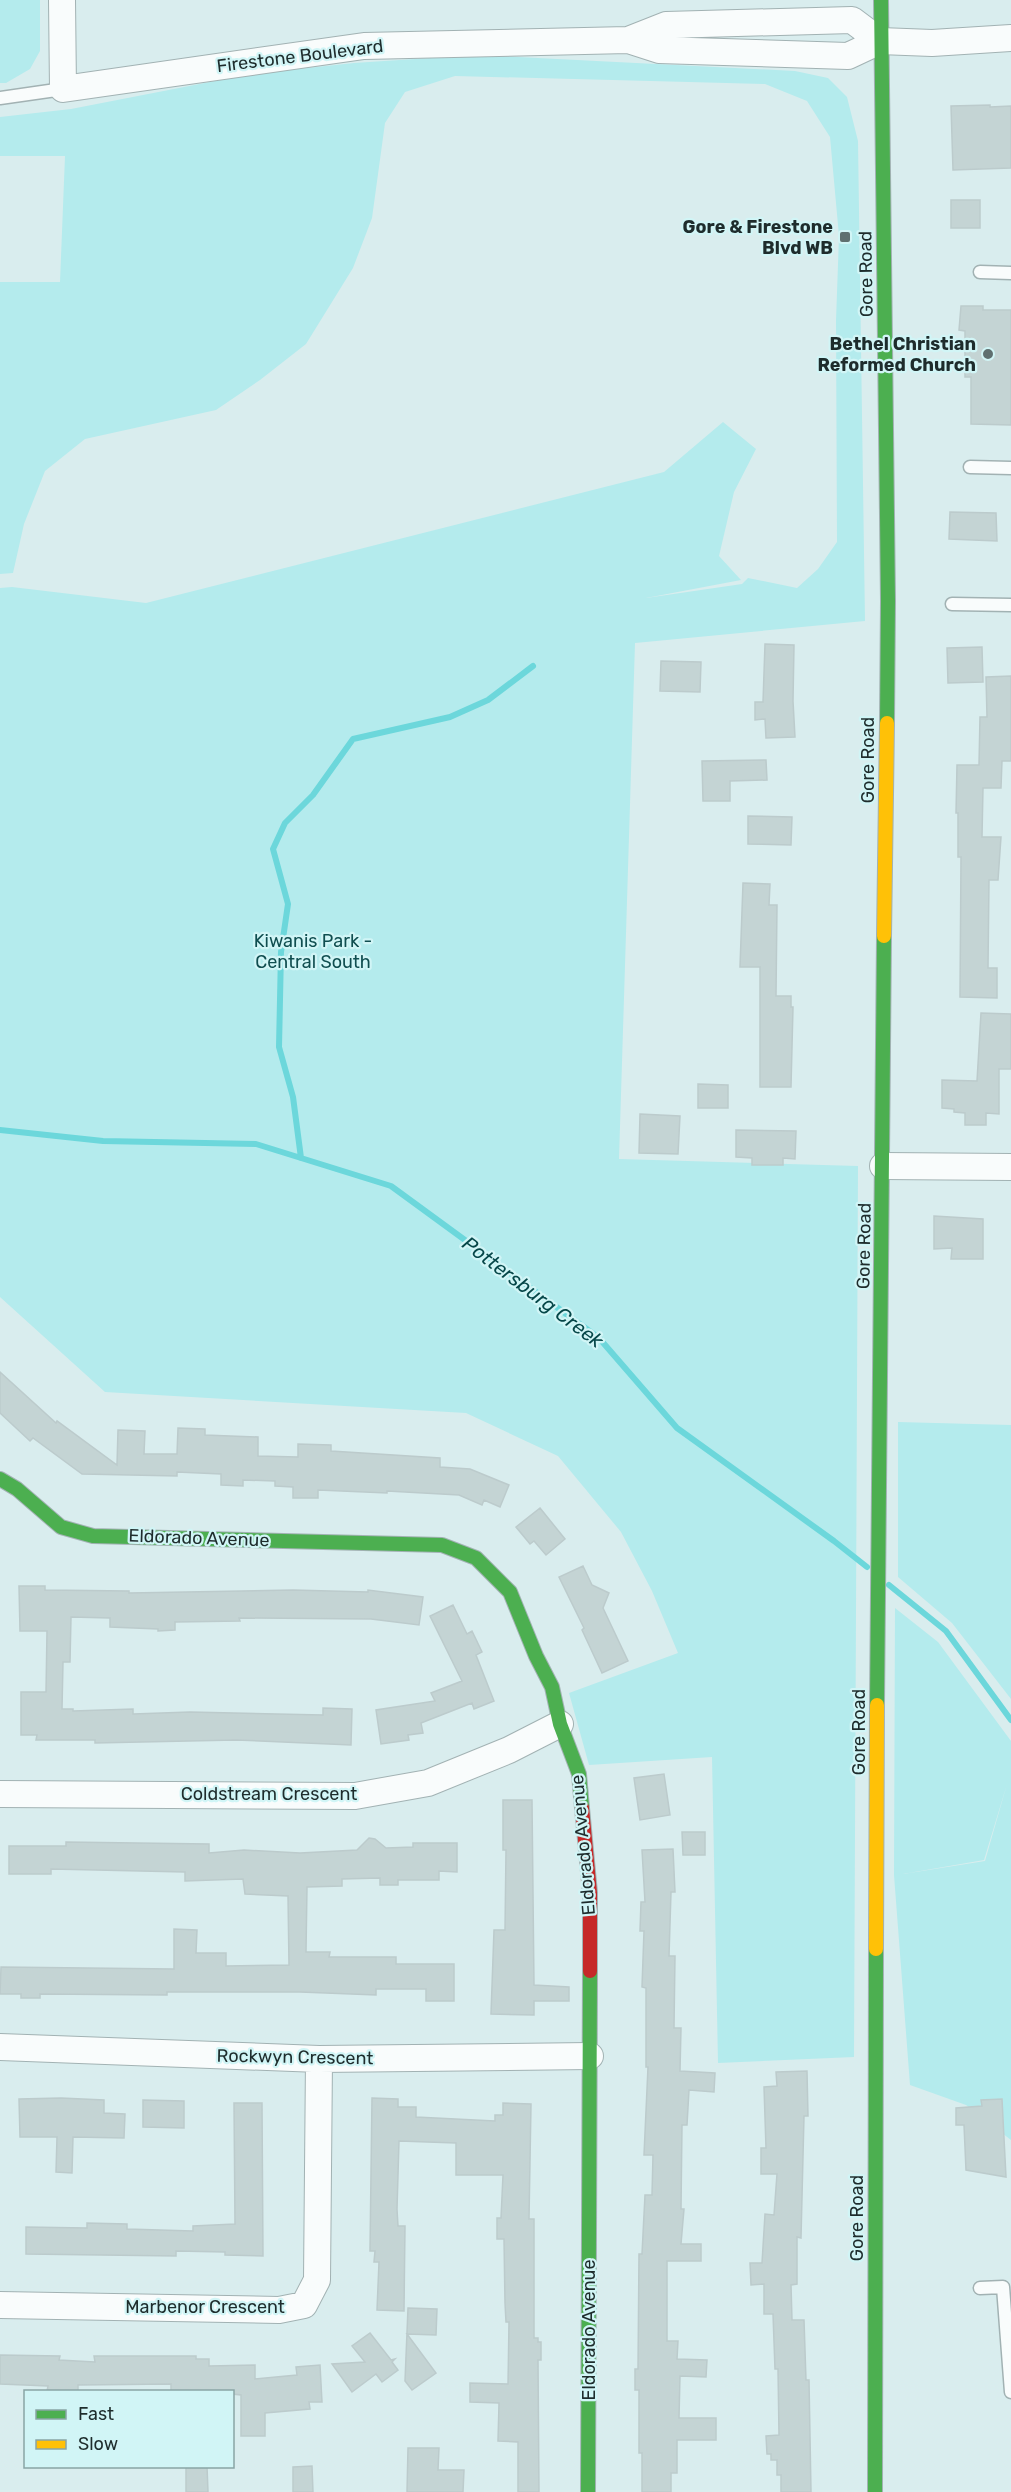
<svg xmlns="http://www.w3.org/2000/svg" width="1011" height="2492" font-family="Rubik,sans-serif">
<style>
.green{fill:#b4ebed;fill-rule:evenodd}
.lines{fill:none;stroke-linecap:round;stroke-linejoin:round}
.stream{stroke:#6cd7db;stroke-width:6}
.building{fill:#c4d4d4;stroke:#bccbcc;stroke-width:1.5}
.lane-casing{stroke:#a2b2b3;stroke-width:15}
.street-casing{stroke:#a2b2b3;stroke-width:28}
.fast-casing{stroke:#a2b2b3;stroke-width:16}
.slow-casing{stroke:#a2b2b3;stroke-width:16}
.jam-casing{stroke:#a2b2b3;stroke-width:16}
.lane{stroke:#f9fcfc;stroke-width:12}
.street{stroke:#f9fcfc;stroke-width:26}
.fast{stroke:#4caf50;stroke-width:14}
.slow{stroke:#ffc107;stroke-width:14}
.jam{stroke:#c62828;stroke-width:14}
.poi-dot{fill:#5f7070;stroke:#d1f5f6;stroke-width:2}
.labels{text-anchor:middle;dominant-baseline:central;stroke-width:4.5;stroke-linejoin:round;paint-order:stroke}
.street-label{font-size:18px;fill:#1e2c2c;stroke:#d1f5f6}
.poi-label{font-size:18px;font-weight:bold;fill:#1e2c2c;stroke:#d1f5f6;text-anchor:end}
.park-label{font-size:18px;fill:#104e50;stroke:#d1f5f6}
.water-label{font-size:20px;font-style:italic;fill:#064749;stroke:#d1f5f6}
</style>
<rect width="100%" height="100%" fill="#d9edee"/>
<path class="green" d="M0 0H40V51L30 69 6 83H0Z
M476 55 795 71 828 78 847 97 858 141 865 621 635 643 619 1159 858 1166 854 2057 718 2063 712 1757 589 1765 569 1693 678 1653 652 1591 621 1532 558 1456 466 1413 105 1392 0 1297V588L12 587 146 603 664 472 723 422 756 449 734 492 719 556 741 580 646 598 742 584 748 578 797 588 818 569 837 542 836 321 839 236 830 137 807 101 765 84 455 76 405 92 385 123 372 218 353 268 306 344 260 380 216 410 85 439 45 471 24 524 13 573 0 574V282H60L65 156H0V117L71 109 251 74 354 63Z
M898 1422 1011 1425V1699L952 1623 898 1577Z
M895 1608 938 1642 1011 1741V2140L966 2105 910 2085 894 1875ZM1007 1784 985 1861 903 1874 984 1860Z"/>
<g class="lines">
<path class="stream" d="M0 1130 103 1141 256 1144 391 1186 599 1338 677 1428 834 1541 867 1567
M301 1158 293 1097 279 1047 281 952 288 904 273 849 285 823 313 795 353 739 450 717 488 700 533 666
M889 1585 946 1631 1011 1720"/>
</g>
<path class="building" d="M990 105V107L1011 106V168L953 170 951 106Z
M951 200H980V228H951Z
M961 306H983V310H1011V425L971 424V377H965V331L959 330Z
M950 512 996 513 997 541 949 539Z
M765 644 794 645 793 701 795 737 766 738 765 719 755 720V702H763Z
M982 647 983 682 948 683 947 648Z
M661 661 701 662 700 692 660 691Z
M1011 676V761H1002L1001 788H983L982 837H1001L998 880H989L988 968H997V998L960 997 961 857H958V813H956L957 765H979L980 717H987L986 677Z
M766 760 767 780 730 781V801H703L702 761Z
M748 816 792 817 791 845 748 844Z
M743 883 770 884 769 905H777L776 996H791V1007H793L791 1087H760V967H740Z
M981 1013 1011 1014V1069H999V1114L986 1113V1125H965V1113L954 1112V1109L942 1108V1080L977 1081Z
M698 1084 728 1085V1108H698Z
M640 1114 680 1116 678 1154 639 1153Z
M736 1130 796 1131 795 1159 783 1158V1165H752V1158L736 1157Z
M934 1216 983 1219V1259H951L952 1248 934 1249Z
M0 1372 56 1423 57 1421 117 1465 118 1430 145 1431 144 1454H177L178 1428 205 1429V1435L258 1437V1456L298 1457V1444L331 1445V1451L440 1458V1467L470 1469 509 1485 500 1507 484 1500 482 1505 459 1495 387 1491V1493L318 1490V1498H293V1487L275 1486V1481L243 1480V1486L221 1485V1474L177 1472V1476L82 1474 33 1438 30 1441 0 1413Z
M540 1508 565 1539 546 1555 534 1541 530 1544 516 1527Z
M583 1566 592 1585 609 1593 603 1608 628 1661 602 1673 582 1630 584 1628 559 1577Z
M19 1586H45V1590L129 1591V1593L293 1590 368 1592V1590L423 1597 419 1625 371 1619 239 1618 240 1621 175 1622V1630L158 1631V1629L110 1627V1618L71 1617 70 1662H63L62 1709H73V1711L133 1709V1714L190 1712 323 1715V1708L352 1709 351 1745 236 1740 95 1743V1740H36L37 1735H21V1692H46L47 1631H20Z
M453 1605 467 1634 472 1631 482 1652 476 1655 494 1701 474 1709 472 1703 421 1723 423 1733 408 1735 409 1740 381 1744 376 1710 435 1701 431 1693 462 1681 430 1616Z
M664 1774 670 1815 640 1820 634 1778Z
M503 1800H532L534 1985 569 1987V2001H534V2015L491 2014 494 1930H505L506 1850H503Z
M682 1832H705V1855H683Z
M369 1838 375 1839 386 1848 413 1847V1843H457V1872L439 1871V1880H398V1885H380V1878L342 1879V1886L307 1887 306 1952H330L329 1957H396V1964H454V2001H426V1989H376V1995L300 1992H167V1995L40 1994V1998H21V1994H0L1 1967 174 1969V1929L197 1930 196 1953H226V1966L289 1965 288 1896 245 1894 243 1879 185 1881V1872L51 1869V1874H9V1846H66V1842L209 1844V1853L244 1850 300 1853 357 1850Z
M673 1849 675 1892H671L669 1956H675L674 2028H681L680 2071 715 2073 714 2092 689 2090 687 2125H682L681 2209H684L681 2244H701V2261H667V2341H678L677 2359 707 2360 706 2377 680 2376 679 2418H716V2440H677V2473H671V2492H642V2453H639V2390H635V2369H638L639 2254H642L645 2195H652L653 2155H644L648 2067H646V1988L642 1987 644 1931H640L641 1902H645L642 1850Z
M807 2071 808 2116H804L801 2238 797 2237V2284L791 2285 792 2320H804L806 2380H809L811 2492H781V2475H777V2460H771V2454H767L766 2436 779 2435 778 2369H775L773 2314H764V2284L751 2285 750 2263H762L765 2214 774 2215 777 2174H761V2148H766L764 2087 777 2086 776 2072Z
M61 2098 104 2100V2113L125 2114 124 2138 73 2137 72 2173 56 2172 57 2137H20L19 2099Z
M372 2098 398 2099V2107H416V2117L495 2121V2115H503V2103L531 2104 529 2219H534V2338H538V2342H541V2360H538L539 2492H518V2442L498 2441 499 2403 470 2402V2383L508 2384 509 2322H506L505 2303 504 2239H497V2218H501L503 2175H456V2143L399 2141 397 2209 398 2226H405L404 2311 377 2310 379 2262H374L375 2251H370Z
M1002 2099 1006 2177 966 2170 964 2125H956V2108L982 2106 981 2100Z
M143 2100 184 2101V2128L143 2127Z
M234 2103H262L263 2256 225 2255V2252L176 2251V2256L26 2254V2227L87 2228V2223L127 2224V2229L193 2231V2226L235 2224Z
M408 2308 437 2309 436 2335 407 2334 436 2373 412 2390 405 2381Z
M370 2333 391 2360 395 2359 392 2362 398 2370 382 2382 376 2374 352 2392 332 2364 365 2362 352 2346Z
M0 2355 60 2356 59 2360 95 2362 94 2356H196V2359H209V2366L255 2365V2379L297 2375 296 2367 320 2365 322 2402H309L310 2409 265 2413V2436H241V2395L232 2394V2391H171V2384L78 2385V2391H47L48 2386 0 2384Z
M408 2448H439L438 2470H464L463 2492H407Z
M186 2466H207L208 2492H186Z
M312 2466 313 2492H293V2467Z"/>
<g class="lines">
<defs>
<path id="lane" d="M0 98 63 89
M980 272 1011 273
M970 467 1011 468
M952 604 1011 605
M980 2288 1003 2287 1011 2392"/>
<path id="street" d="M62 0 63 89 364 46 628 40 659 50 848 56 880 41 932 43 1011 38
M628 40 666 25 852 20 880 41
M883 1166 1011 1167
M0 1794 355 1796 428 1783 509 1750 560 1724
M0 2047 319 2059 590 2056
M0 2305 279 2310 304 2305 317 2280 319 2059"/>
<path id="fast" d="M881 0 888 601 887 723
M0 1479 17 1489 61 1527 93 1536 442 1545 476 1558 510 1592 536 1656 552 1687 560 1724 579 1774 582 1808
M877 1705 884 936
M588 2492 590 1971
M875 2492 876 1949"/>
<path id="slow" d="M884 936 887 723
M876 1949 877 1705"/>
<path id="jam" d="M582 1808 590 1893V1971"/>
</defs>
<use href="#lane" class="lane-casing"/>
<use href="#street" class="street-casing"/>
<use href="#fast" class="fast-casing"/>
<use href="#slow" class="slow-casing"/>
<use href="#jam" class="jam-casing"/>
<use href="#lane" class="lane"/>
<use href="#street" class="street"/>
<use href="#fast" class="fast"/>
<use href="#slow" class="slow"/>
<use href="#jam" class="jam"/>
</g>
<g class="poi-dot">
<rect x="839" y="231" width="12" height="12" rx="3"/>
<circle cx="988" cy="354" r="6"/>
</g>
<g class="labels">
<g class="street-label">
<text transform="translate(300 56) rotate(-7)">Firestone Boulevard</text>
<text transform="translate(866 274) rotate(-91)">Gore Road</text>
<text transform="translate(868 760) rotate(-90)">Gore Road</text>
<text transform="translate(864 1246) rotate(-89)">Gore Road</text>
<text transform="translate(199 1538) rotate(2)">Eldorado Avenue</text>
<text transform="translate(859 1732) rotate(-90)">Gore Road</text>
<text x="269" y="1794">Coldstream Crescent</text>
<text transform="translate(583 1845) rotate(-95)">Eldorado Avenue</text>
<text transform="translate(295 2057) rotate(1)">Rockwyn Crescent</text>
<text transform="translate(857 2218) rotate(-90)">Gore Road</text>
<text x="205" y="2307">Marbenor Crescent</text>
<text transform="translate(589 2330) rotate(-90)">Eldorado Avenue</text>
</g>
<g class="poi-label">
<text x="833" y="227">Gore &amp; Firestone<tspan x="833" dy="21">Blvd WB</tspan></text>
<text x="976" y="344">Bethel Christian<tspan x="976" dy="21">Reformed Church</tspan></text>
</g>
<g class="park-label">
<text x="313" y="941">Kiwanis Park -<tspan x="313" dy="21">Central South</tspan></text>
</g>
<g class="water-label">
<text transform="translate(533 1292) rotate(37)">Pottersburg Creek</text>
</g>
</g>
<rect x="24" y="2390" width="210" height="78" fill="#d1f5f6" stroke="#89a5a5" stroke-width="1.5"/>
<rect x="36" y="2410" width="30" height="9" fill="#4caf50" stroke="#89a5a5" stroke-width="1.5"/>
<text x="78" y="2420" font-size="18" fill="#1e2c2c">Fast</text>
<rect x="36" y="2440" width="30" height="9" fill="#ffc107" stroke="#89a5a5" stroke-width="1.5"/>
<text x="78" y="2450" font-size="18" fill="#1e2c2c">Slow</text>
</svg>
